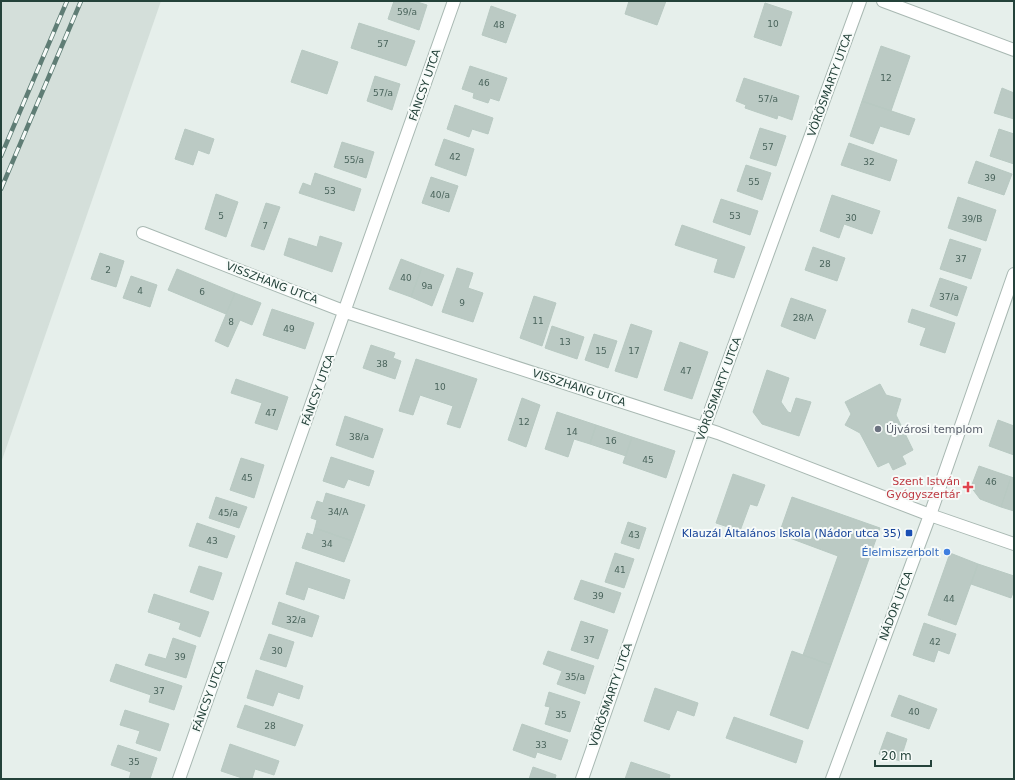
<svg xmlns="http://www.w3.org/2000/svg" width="1015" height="780" font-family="'DejaVu Sans',sans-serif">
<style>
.built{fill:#d4dfda}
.building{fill:#bbcac4;stroke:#b8c9c2}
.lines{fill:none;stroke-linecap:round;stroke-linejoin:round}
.street-casing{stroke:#a8b8b2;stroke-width:14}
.street{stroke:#fff;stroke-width:12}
.rail-casing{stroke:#5f7d75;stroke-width:4.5}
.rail{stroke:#f7fbf9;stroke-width:3;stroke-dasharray:9;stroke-linecap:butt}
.worship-dot{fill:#6b7280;stroke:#f7fbf9;stroke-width:1.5}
.health-dot{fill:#e0444e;stroke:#f7fbf9;stroke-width:1.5}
.transit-dot{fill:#1a4fb4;stroke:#f7fbf9;stroke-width:1.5}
.shop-dot{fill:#3f7fe0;stroke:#f7fbf9;stroke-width:1.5}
.labels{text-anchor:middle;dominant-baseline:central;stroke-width:4;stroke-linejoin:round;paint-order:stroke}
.number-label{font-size:9px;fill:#4a645c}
.street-label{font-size:11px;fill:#24423a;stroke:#f7fbf9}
.worship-label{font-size:11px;fill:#5b616d;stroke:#f7fbf9;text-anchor:start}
.health-label{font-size:11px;fill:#be3a42;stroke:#f7fbf9;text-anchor:end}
.transit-label{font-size:11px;fill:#164399;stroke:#f7fbf9;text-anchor:end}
.shop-label{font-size:11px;fill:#366cbe;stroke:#f7fbf9;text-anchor:end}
</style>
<rect width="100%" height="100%" fill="#e6efeb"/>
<path class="built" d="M1 1H161L1 463Z"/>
<path class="building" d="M394 1H414L427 5 419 30 388 19Z
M629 1H666L657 25 625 14Z
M765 3 792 12 781 46 754 37Z
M491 6 516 15 506 43 482 35Z
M359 23 415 41 406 66 351 48Z
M881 46 910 56 891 111 862 101Z
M302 50 338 62 327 94 291 82Z
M470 66 507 78 499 101 490 98 488 103 473 98 474 93 462 89Z
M375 76 400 84 392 110 367 101Z
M744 78 799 96 792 120 778 115 777 119 745 108 746 105 736 101Z
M1002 88 1014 93V119L994 113Z
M862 101 915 119 909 135 880 126 873 144 850 136Z
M455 105 493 118 488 134 472 129 469 137 447 129Z
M760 128 786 136 776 166 750 158Z
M185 129 214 139 209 154 198 150 193 165 175 159Z
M999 129 1014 134V164L990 156Z
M444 139 474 149 466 176 435 165Z
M342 142 374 152 366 178 334 167Z
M849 143 897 160 890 181 841 165Z
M976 161 1012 174 1004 195 968 183Z
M746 165 771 173 762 200 737 191Z
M315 173 361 189 354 211 299 193 303 183 311 186Z
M431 177 458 186 449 212 422 203Z
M216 194 238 202 226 237 205 229Z
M832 195 880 211 872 234 844 224 839 238 820 231Z
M958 197 996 210 986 241 948 228Z
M721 199 758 211 750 235 713 222Z
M266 203 280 207 264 250 251 246Z
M682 225 745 247 734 278 714 272 718 259 675 245Z
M320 236 342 243 332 272 284 255 289 238 317 247Z
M950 239 981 249 971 279 940 269Z
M813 247 845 258 837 281 805 270Z
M100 253 124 261 116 287 91 279Z
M401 259 422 267 411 297 389 289Z
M422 267 444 275 432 306 411 297Z
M457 268 473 273 468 288 483 293 473 322 442 312Z
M177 269 235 293 226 314 168 290Z
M131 276 157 285 150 307 123 298Z
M940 278 967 287 957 316 930 306Z
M235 293 261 303 252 325 240 320 228 347 215 341Z
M534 296 556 303 542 346 520 338Z
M791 298 826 310 815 339 781 326Z
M272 309 314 323 305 349 263 335Z
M912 309 955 323 945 353 920 345 926 328 908 322Z
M631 324 652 331 637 378 615 371Z
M552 326 584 337 577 359 545 348Z
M594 334 617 341 608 368 585 360Z
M680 342 708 352 692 399 664 390Z
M371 345 395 353 393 358 401 361 395 379 363 368Z
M416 359 477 379 460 428 447 424 453 406 420 395 413 415 399 411Z
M767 370 789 378 781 402 788 412 791 413 796 398 811 402 799 436 762 424 753 412Z
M236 379 288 397 277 430 255 423 262 403 231 393Z
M880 384 886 395 901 399 896 415 913 450 902 456 906 464 893 470 889 462 878 467 860 433 845 425 851 414 845 402Z
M522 398 540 405 526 447 508 440Z
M557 412 596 425 590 444 574 439 568 457 545 449Z
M345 416 383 429 373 458 336 445Z
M998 420 1014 426V455L989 446Z
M596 425 632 437 626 456 590 444Z
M632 437 675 451 666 478 623 463Z
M331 457 374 471 369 486 348 479 344 488 323 481Z
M241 458 264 465 254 498 230 490Z
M979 466 1011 477 1001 507 980 499 971 487Z
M733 474 765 485 757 506 750 504 740 531 716 523Z
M1011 477 1014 478V511L1001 507Z
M326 493 365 505 352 541 315 528 317 520 311 518 317 501 323 503Z
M216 497 247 507 239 528 209 518Z
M792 497 880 528 831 665 803 655 838 556 779 534Z
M628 522 646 528 639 549 621 543Z
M197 523 235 536 227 558 189 546Z
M315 528 352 541 344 562 302 548 307 533 313 535Z
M615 553 634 559 624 588 605 582Z
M950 553 978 564 956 625 928 615Z
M296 562 350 580 344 599 308 587 304 600 286 594Z
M978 564 1014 576V590L1011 598 971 584Z
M199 566 222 573 213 600 190 592Z
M581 580 621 593 614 613 574 599Z
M154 594 209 612 200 637 179 629 181 623 148 612Z
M279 602 319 616 312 637 272 624Z
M581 621 608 630 598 659 571 650Z
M924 623 956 634 949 654 938 650 934 662 913 655Z
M269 634 294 642 286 667 260 659Z
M173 638 196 646 186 678 145 665 149 654 166 659Z
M548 651 594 666 585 694 557 684 562 671 543 664Z
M792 651 831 665 808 729 770 715Z
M116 664 182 686 174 710 149 702 151 695 110 681Z
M256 670 303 686 299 699 278 692 273 706 247 698Z
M655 688 698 703 694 716 677 710 669 730 644 721Z
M549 692 580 702 570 732 545 724 550 707 545 706Z
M899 695 937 709 929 729 891 716Z
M245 705 303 725 295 746 237 727Z
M125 710 169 724 160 751 136 743 140 731 120 725Z
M734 717 803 741 796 763 726 738Z
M522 724 568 740 561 760 537 752 535 758 513 750Z
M887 732 907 739 900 761 879 754Z
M230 744 279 761 274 775 255 769 252 779H245L221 771Z
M118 745 157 758 150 779H129L131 772 111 765Z
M631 762 670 775 669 779H625Z
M533 767 556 775 555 779H529Z"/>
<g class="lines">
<defs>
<path id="street" d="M883 1 1014 50
M143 233 346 312 718 433 930 515 1014 544
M179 779 454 1
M582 779 704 428 860 1
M832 779 930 515 1014 274"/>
</defs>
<use href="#street" class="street-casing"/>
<use href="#street" class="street"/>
<defs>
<path id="rail" d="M1 156 67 1
M1 189 81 1"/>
</defs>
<use href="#rail" class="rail-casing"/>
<use href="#rail" class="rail"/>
</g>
<circle class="worship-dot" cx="878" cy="429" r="4"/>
<path class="health-dot" d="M966 481h4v4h4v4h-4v4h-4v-4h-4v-4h4z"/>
<rect class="transit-dot" x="905" y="529" width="8" height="8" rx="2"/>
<circle class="shop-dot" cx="947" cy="552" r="4"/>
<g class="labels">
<g class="number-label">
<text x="407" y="12">59/a</text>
<text x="773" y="24">10</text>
<text x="499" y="25">48</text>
<text x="383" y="44">57</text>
<text x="886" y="78">12</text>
<text x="484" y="83">46</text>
<text x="383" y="93">57/a</text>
<text x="768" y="99">57/a</text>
<text x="768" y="147">57</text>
<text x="455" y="157">42</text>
<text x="354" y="160">55/a</text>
<text x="869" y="162">32</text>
<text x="990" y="178">39</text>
<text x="754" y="182">55</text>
<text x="330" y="191">53</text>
<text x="440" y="195">40/a</text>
<text x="221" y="216">5</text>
<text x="735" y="216">53</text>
<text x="851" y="218">30</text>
<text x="972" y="219">39/B</text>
<text x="265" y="226">7</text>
<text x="961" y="259">37</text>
<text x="825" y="264">28</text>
<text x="108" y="270">2</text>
<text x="406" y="278">40</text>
<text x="427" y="286">9a</text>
<text x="140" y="291">4</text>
<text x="202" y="292">6</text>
<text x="949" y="297">37/a</text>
<text x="462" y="303">9</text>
<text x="803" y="318">28/A</text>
<text x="538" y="321">11</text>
<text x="231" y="322">8</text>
<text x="289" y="329">49</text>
<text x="565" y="342">13</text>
<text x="601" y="351">15</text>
<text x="634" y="351">17</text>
<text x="382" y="364">38</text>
<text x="686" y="371">47</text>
<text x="440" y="387">10</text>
<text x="271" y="413">47</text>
<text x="524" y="422">12</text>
<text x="572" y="432">14</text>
<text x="359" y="437">38/a</text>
<text x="611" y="441">16</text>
<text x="648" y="460">45</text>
<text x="247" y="478">45</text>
<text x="991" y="482">46</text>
<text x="338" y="512">34/A</text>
<text x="228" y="513">45/a</text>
<text x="634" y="535">43</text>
<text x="212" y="541">43</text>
<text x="327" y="544">34</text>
<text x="620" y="570">41</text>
<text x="598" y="596">39</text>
<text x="949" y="599">44</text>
<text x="296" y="620">32/a</text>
<text x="589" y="640">37</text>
<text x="935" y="642">42</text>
<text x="277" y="651">30</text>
<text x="180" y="657">39</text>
<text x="575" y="677">35/a</text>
<text x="159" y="691">37</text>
<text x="914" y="712">40</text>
<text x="561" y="715">35</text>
<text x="270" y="726">28</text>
<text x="541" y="745">33</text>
<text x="134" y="762">35</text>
</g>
<g class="street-label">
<text transform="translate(425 85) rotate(-71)">FÁNCSY UTCA</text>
<text transform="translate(830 85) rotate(-70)">VÖRÖSMARTY UTCA</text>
<text transform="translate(272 283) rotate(21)">VISSZHANG UTCA</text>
<text transform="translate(579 388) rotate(18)">VISSZHANG UTCA</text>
<text transform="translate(719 389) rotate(-70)">VÖRÖSMARTY UTCA</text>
<text transform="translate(318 390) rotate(-70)">FÁNCSY UTCA</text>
<text transform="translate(896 606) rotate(-69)">NÁDOR UTCA</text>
<text transform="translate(611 695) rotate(-71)">VÖRÖSMARTY UTCA</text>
<text transform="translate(209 696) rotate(-70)">FÁNCSY UTCA</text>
</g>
<g class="worship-label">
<text x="886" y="429">Újvárosi templom</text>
</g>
<g class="health-label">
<text x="960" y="481">Szent István<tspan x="960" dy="13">Gyógyszertár</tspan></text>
</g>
<g class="transit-label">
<text x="901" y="533">Klauzál Általános Iskola (Nádor utca 35)</text>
</g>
<g class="shop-label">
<text x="939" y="552">Élelmiszerbolt</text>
</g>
</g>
<rect width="1015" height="780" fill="none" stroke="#24423a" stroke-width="4"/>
<path d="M875 760v6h56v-6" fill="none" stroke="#24423a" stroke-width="2"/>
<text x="881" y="760" font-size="12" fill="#24423a" stroke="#f7fbf9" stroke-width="3" paint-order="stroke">20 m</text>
</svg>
